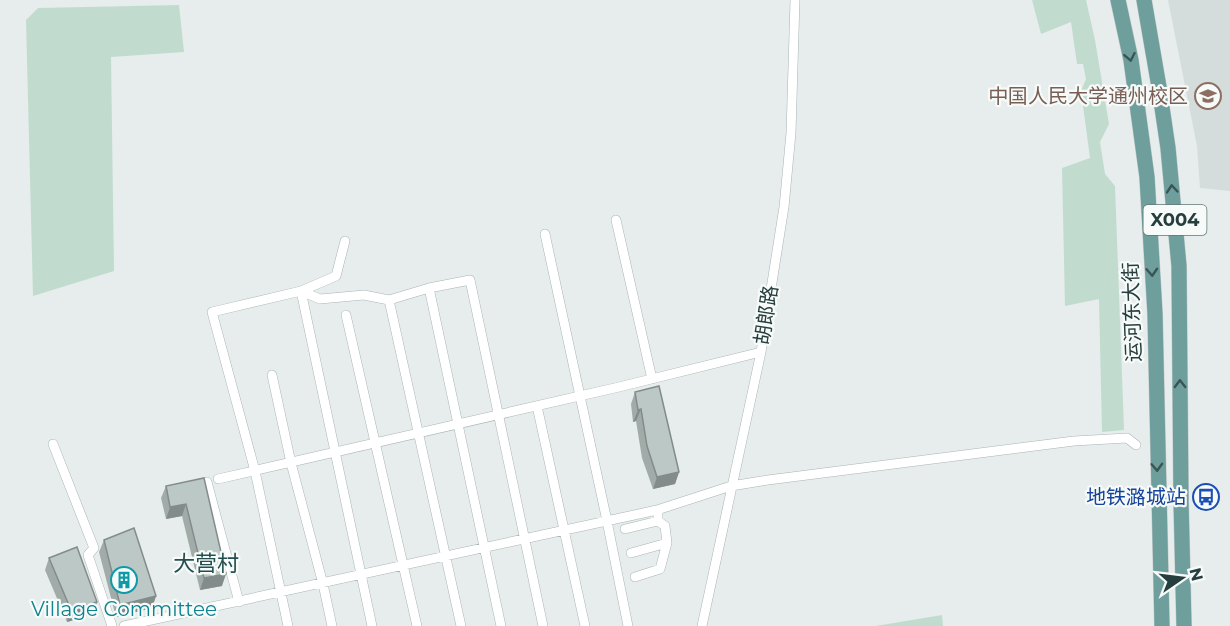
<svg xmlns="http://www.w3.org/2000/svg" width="1230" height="626" font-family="Montserrat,'Noto Sans SC',sans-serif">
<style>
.built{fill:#d4dddb}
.green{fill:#c1dcce}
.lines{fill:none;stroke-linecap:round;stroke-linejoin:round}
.minor-casing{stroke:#a9b5b4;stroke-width:10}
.primary-casing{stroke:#c2c9c9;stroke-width:16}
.minor{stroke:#fff;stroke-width:9}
.primary{stroke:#6f9f9d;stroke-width:15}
.wall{fill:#a1aca9}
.shaded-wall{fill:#838c8a}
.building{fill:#bbc8c5;stroke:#838c8a;stroke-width:1.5}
.oneway{stroke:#385655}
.labels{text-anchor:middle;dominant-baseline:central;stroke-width:4.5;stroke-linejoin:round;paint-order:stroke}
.shield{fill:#f6faf9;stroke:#647675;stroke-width:1.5}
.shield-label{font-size:18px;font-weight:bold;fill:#263e3d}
.education-label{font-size:20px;fill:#785e54;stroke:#f6faf9;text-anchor:end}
.street-label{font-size:20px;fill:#263e3d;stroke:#f6faf9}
.transit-label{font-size:20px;fill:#164399;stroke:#f6faf9;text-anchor:end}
.culture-label{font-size:20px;fill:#0d838f;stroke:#f6faf9}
.quarter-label{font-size:22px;fill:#244f4e;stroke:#f6faf9}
</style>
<rect width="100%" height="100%" fill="#e6edec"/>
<path class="built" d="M1168 0H1230V191L1200 188 1197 146Z"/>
<path class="green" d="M1032 0H1086L1095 40 1109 124 1100 142 1105 174 1115 186 1124 430 1102 432 1099 299 1065 306 1062 168 1090 158 1081 91 1086 79 1083 64H1077L1071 22 1041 34Z
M179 5 184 52 111 57 114 271 33 296 26 20 38 8Z
M942 615 943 626H876Z"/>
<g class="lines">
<defs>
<path id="minor" d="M616 220 652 379
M545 234 607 521 628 626
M429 288 501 626
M301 291 320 299 364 295 389 300 429 288 470 280 543 626
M301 291 372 626
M389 300 461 626
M346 315 417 626
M272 375 291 463 323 584 332 626
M537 406 585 626
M53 444 94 548 88 555 112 626
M218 479 619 387 761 352
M207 482 239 602
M625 529 658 521V515
M631 553 667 543 665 526 658 521
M635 577 660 569 667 543
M124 626 657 510 731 486 768 480 1074 441 1127 438 1136 445
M288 626 255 471 212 312 301 291 336 276 345 241
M702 626 761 352 784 207 791 133 795 0"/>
<path id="primary" d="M1118 0 1131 60 1147 177 1155 314 1162 626
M1144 0 1159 87 1168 148 1179 266 1181 500 1184 626"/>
</defs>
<use href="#minor" class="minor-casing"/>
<use href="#primary" class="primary-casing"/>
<use href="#minor" class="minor"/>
<use href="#primary" class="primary"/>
</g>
<path class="wall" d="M635 392 679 472 675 484 653 489 642 458 636 421 633 422 631 404Z
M204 478 222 586 200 590 182 516 166 519 161 498 166 486Z
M104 540 156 596 152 608 116 617 99 552Z
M49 558 97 602 93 614 67 622 45 570Z"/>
<path class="shaded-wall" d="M641 409 636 421 633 422 638 410Z
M679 472 675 484 653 489 657 477Z
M186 504 182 516 166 519 170 507Z
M226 574 222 586 200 590 204 578Z
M156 596 152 608 116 617 120 605Z
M97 602 93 614 67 622 71 610Z"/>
<path class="building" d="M659 386 679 472 657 477 647 446 641 409 638 410 635 392Z
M204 478 226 574 204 578 186 504 170 507 166 486Z
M134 528 156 596 120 605 104 540Z
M77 547 97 602 71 610 49 558Z"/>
<defs><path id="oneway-chevron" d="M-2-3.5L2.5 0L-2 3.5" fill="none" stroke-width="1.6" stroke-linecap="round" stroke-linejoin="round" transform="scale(1.5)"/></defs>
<g class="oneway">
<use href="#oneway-chevron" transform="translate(1130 57) rotate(79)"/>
<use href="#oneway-chevron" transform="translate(1172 189) rotate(-95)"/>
<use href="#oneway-chevron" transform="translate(1152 272) rotate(87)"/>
<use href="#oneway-chevron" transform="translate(1180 384) rotate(-91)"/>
<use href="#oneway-chevron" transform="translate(1157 467) rotate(88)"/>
</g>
<defs>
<symbol id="school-ring" viewBox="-11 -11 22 22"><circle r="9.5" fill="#f6faf9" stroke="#8d6e63" stroke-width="1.5"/><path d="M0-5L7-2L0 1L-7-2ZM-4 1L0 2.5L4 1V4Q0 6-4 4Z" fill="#8d6e63"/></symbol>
<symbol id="bus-ring" viewBox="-11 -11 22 22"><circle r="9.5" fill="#f6faf9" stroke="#1a4fb4" stroke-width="1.5"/><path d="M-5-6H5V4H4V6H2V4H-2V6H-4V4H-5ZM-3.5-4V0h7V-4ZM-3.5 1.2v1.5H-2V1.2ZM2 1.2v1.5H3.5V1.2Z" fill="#1a4fb4"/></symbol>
<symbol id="building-ring" viewBox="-11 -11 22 22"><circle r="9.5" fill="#f6faf9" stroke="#0f9aa8" stroke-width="1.5"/><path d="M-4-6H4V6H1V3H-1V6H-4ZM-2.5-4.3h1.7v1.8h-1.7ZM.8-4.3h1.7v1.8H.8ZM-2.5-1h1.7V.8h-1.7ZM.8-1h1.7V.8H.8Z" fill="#0f9aa8"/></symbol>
</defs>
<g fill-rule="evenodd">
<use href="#school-ring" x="1193" y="81" width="30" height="30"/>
<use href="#bus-ring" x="1191" y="482" width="30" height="30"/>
<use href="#building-ring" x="109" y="565" width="30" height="30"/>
</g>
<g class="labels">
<rect class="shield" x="1143.5" y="205" width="63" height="30" rx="4.5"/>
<g class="shield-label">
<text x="1175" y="220">X004</text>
</g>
<g class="education-label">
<text x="1188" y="96">中国人民大学通州校区</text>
</g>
<g class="street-label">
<text transform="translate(1132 312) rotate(-92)">运河东大街</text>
<text transform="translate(766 315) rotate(-81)">胡郎路</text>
</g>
<g class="transit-label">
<text x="1186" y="497">地铁潞城站</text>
</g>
<g class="culture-label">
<text x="124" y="609">Village Committee</text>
</g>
<g class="quarter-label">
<text x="206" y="563">大营村</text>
</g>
</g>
<g transform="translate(1182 578) rotate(76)" stroke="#f6faf9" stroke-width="4.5" paint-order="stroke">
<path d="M0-4.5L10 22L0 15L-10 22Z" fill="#263e3d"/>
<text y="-9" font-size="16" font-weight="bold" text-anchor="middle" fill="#263e3d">N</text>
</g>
</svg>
